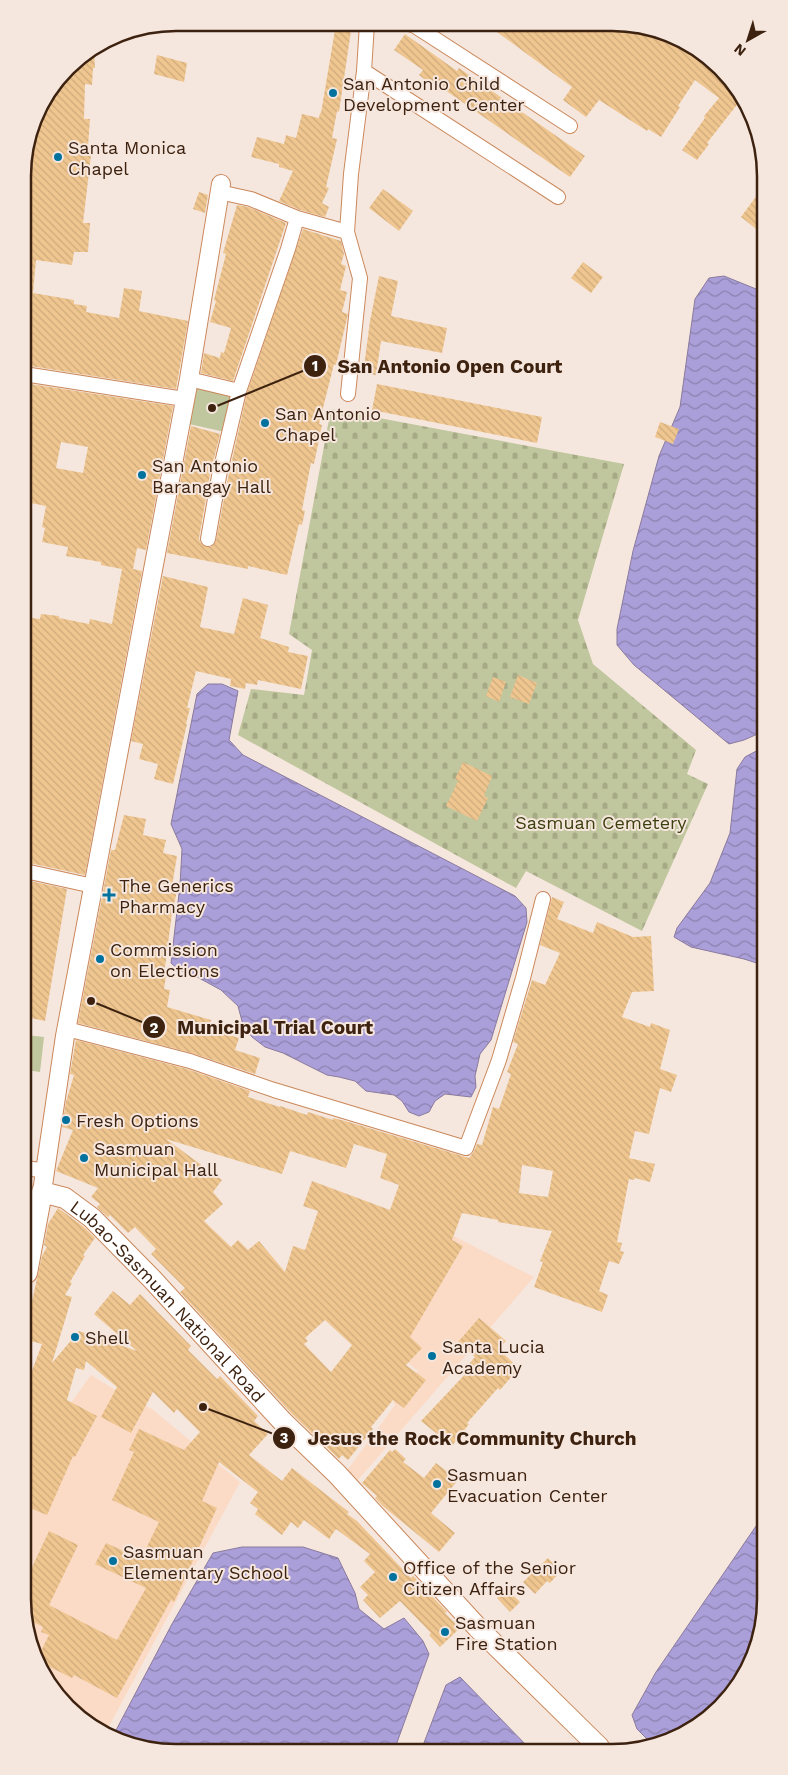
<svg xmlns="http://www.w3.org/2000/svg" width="788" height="1775" font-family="'Work Sans',sans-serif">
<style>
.built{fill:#fbdac6}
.green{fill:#c0c69d}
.cemetery{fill:url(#cemetery-stones)}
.water{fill:url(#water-waves);stroke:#8a7a9d}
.building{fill:url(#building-back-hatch);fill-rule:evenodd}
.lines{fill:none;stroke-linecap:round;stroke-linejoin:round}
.minor-casing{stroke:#cb885b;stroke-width:16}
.tertiary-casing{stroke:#cb885b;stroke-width:20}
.secondary-casing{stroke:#cb885b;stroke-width:22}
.minor{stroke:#fff;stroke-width:14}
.tertiary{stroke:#fff;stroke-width:18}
.secondary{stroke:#fff;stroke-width:20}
.poi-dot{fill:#01719d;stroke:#f6e7de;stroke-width:2}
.labels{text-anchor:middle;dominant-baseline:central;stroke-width:4;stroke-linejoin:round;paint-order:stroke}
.poi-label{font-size:18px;fill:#3d2210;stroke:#f6e7de;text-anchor:start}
.park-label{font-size:18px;fill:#3b3f0e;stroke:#f6e7de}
.street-label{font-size:18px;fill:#3d2210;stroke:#f6e7de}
.rim{fill:none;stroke:#3d2210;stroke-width:2.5}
.leader{fill:none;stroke:#3d2210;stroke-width:2}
.callout-dot{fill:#3d2210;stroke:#f6e7de;stroke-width:2}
.mark-label{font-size:15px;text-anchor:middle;font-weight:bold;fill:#fff}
.callout-label{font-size:19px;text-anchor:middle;font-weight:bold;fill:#3d2210;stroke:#f6e7de;stroke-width:4;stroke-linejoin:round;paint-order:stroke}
</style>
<defs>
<pattern id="cemetery-stones" width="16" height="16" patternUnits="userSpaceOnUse" patternTransform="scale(1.25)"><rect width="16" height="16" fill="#c0c69d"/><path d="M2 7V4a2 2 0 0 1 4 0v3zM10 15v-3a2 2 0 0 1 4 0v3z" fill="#a6aa86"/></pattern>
<pattern id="water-waves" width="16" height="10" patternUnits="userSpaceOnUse" patternTransform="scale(1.25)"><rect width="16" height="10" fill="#ab9fd9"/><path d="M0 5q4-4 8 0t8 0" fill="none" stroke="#8c81af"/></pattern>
<pattern id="building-back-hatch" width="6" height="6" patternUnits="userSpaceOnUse" patternTransform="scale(1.25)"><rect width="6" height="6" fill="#efc690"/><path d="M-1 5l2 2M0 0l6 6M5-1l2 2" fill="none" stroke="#ceaa7b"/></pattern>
</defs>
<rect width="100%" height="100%" fill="#f6e7de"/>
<path class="built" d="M436 1227 534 1277 357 1481 346 1472 395 1405 393 1402 418 1371 382 1341Z
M91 1375 117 1391 152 1409 240 1482 107 1730 75 1714 48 1684 28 1639 27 1432 46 1437Z"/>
<path class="green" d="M198 384 234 392 225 432 189 424Z
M26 1035 44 1037 40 1072 26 1070Z"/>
<path class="cemetery" d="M331 409 624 464 578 620 593 664 696 750 687 774 708 784 642 931 526 871 516 888 238 735 251 689 304 695 312 650 289 634Z"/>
<path class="water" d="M724 276 761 291 762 732 744 740 729 744 634 665 617 645V629L633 551 659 456 680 407 695 299 709 278Z
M208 684H222L238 691 229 740 243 755 515 896 526 908 527 922 491 1040 480 1054 475 1076 476 1087 471 1097 445 1094 435 1101 429 1112 419 1116 409 1112 402 1101 394 1095 366 1091 355 1081 339 1077 327 1075 283 1053 265 1047 252 1037 243 1025 238 1006 221 990 199 978 179 970 171 963 180 885 182 849 171 824 197 694Z
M762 748 763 965 744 959 691 947 674 937 677 928 710 883 730 833 737 769 745 757Z
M765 1513V1609L754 1657 727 1700 697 1727 654 1746 637 1729 632 1715 656 1672Z
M242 1547H303L338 1558 355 1593 359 1609 384 1629 404 1618 423 1641 429 1654 395 1748 147 1750 114 1734 172 1624 213 1553Z
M460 1677 529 1748H422L446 1685Z"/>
<path class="building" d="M336 24H352L339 112 337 111 332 138 337 139 326 187 329 188 322 203 329 207 325 217 300 210 279 201 293 171 279 167V164L251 157 257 137 284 144 286 135 296 138 302 114 319 118 320 113H321Z
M486 24 641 25 713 61 740 91 743 97 707 143 709 144 697 160 682 150 705 118 704 116 719 98 695 80 678 106 680 107 661 137 648 129 647 131 599 100 586 117 563 100 572 87Z
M405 34 457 71 459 68 585 156 570 177 442 88 440 91 419 75 423 70 394 50Z
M94 49 95 68H93L92 85 85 84 84 119H90L88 146 92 147 83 223H90L88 252H74L72 265 36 260 33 293 74 300V304L87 306 86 312 119 318 124 288 142 291 139 311 188 321 176 389 24 365 23 166 38 108 75 61Z
M157 55 187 63 184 82 154 74Z
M383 189 413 211 399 231 369 208Z
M760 191V232L741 217Z
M199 192 208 195 205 213 193 209Z
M237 205 248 207 286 223 233 381 201 373 204 353 220 358 221 352 224 353 231 328 210 322 216 301 214 300 226 254 223 253Z
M303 229 341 241 344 254 341 264 346 266 340 290 347 292 342 312 348 314 336 365 334 364 319 424 322 425 314 464 311 463 302 510 305 511 302 525 299 524 287 575 248 566V569L167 553 191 426 220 434 210 474 199 538 200 542 206 547H211L216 541 228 478 247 393Z
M583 262 603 277 591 293 571 278Z
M379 276 398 281 391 316 447 328 442 353 381 341 376 375 363 374 370 321Z
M24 383 173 406 146 550 137 548 133 569 142 571 85 875 25 862V839L28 819H25L24 617 40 619 41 614 59 616V618L89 624 90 619 112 624 122 569 101 565V562L66 556 68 547 42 542 45 528 42 527 46 506 26 502 27 498H24ZM61 442 88 447 83 473 56 468Z
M377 384 542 417 537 443 372 410Z
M660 422 679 429 673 444 655 437Z
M163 576 208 587 200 627 234 634 243 598 268 605 260 638 289 647 288 652 308 656 301 689 258 680 257 685 246 683 245 689 230 686 231 679 196 671 187 708H190L186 724H187L173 784 154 779 158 764 139 759 143 744 131 741Z
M518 675 537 683 529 704 510 697Z
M493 677 506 682 499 702 486 696Z
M463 762 492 776 484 796 488 798 477 821 446 806 458 781 455 779Z
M124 815 146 819 143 835 166 840 163 853 177 856 172 886 178 887 172 913 164 975 166 976 164 989 170 990 167 1007 211 1020 209 1029 239 1038 235 1050 260 1058 255 1074 192 1053 78 1023 111 850H115Z
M25 880 67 889 45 1021 26 1017 25 919 28 906H25Z
M552 897 564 902 557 919 593 933 597 922 633 937 651 936 654 991 632 992 622 1017 650 1027 651 1023 670 1030 660 1069 677 1075 671 1092 660 1088 649 1134 635 1131 629 1158 655 1164 650 1182 635 1178 634 1180 629 1179 617 1242 622 1243 620 1251 624 1252 619 1264 609 1261 599 1291 608 1295 602 1312 534 1287 543 1262 540 1261 552 1231 498 1222V1220L462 1213 452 1240 463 1246 410 1337 422 1348 406 1365 426 1380 404 1408 393 1400 371 1427 373 1429 348 1460 342 1455 339 1459 292 1414 180 1292 185 1288 151 1254 156 1249 135 1227 128 1233 110 1215 108 1217 97 1207 100 1204 91 1197 98 1188 56 1171 73 1130 62 1127 66 1102 74 1075 70 1074 76 1040 187 1069 250 1091 248 1097 280 1107V1106L307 1115 308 1112 333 1120V1118L345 1121 469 1158 474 1151 477 1144 482 1145 493 1107 499 1109 511 1074 507 1072 518 1044 513 1042 532 980 545 985 560 953 540 945ZM166 1139 282 1174 290 1151 346 1168 354 1144 387 1154 380 1178 399 1185 390 1210 312 1181 303 1206 318 1211 305 1250 293 1246 285 1272 259 1241 248 1250 238 1240 231 1247 204 1221 223 1204 213 1192 222 1180ZM522 1165 553 1171 548 1197 519 1193ZM325 1320 352 1345 331 1372 304 1344 308 1341 305 1338Z
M58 1208 84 1227 95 1238 83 1255 85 1256 70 1282 72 1283 65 1295 72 1297 52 1363 79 1331 137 1351 94 1314 113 1291 130 1305 140 1294 191 1346 188 1350 217 1379 220 1376 258 1416 254 1421 268 1434 249 1455 282 1481 292 1468 323 1492 349 1512 347 1514 357 1521 411 1578 413 1576 447 1612 445 1613 460 1628 440 1647 429 1635 431 1633 400 1601 380 1618 363 1600 368 1595 360 1587 375 1572 364 1561 370 1554 336 1529 329 1539 304 1520 298 1528 291 1522 282 1535 255 1514 258 1509 250 1503 258 1492 219 1462 202 1501 217 1508 174 1602 171 1600 117 1698 74 1675 72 1678 38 1661 37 1659 49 1635 41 1632 43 1627 28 1619V1576L49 1531 78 1545 49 1605 117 1640 146 1588 95 1564 106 1543 141 1559 159 1522 112 1500 134 1452 129 1450 139 1429 184 1450 200 1432 177 1409 174 1413 153 1392 131 1433 101 1417 117 1387 86 1361 84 1370 76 1368 67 1400 97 1416 75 1457 73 1456 47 1515 27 1507V1384L42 1344 27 1340V1324L42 1256 47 1247 44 1245 48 1224Z
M479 1318 506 1341 498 1349 519 1368 500 1390 498 1388 467 1423 469 1424 452 1446 421 1421 471 1368 468 1365 475 1357 458 1342Z
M395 1449 406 1459 403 1462 424 1478 436 1463 458 1480 431 1513 455 1533 439 1552 384 1507 375 1498 377 1496 362 1483 390 1450 392 1452Z
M548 1558 561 1571 550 1583 547 1581 535 1594 523 1582Z
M507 1589 520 1602 510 1612 497 1598Z"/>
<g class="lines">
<defs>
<path id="minor" d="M409 24 415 26 570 126
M364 71 558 197
M219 192 251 199 297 218 347 232
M24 374 184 399
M189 379 239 391
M348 394 360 278 347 232 351 174 364 71 367 24
M208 539 219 476 239 391 288 249 297 218
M25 871 93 886
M67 1029 190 1061 274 1090 466 1148 499 1060 523 978 543 899
M26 1168 46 1171"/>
<path id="tertiary" d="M42 1192 65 1036 189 379 221 184"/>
<g id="secondary">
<path id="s1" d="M27 1273 42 1192 65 1198 92 1218 152 1279 283 1422 337 1474 478 1628 599 1747"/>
</g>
</defs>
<use href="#minor" class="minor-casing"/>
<use href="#tertiary" class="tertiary-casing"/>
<use href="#secondary" class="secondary-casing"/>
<use href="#minor" class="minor"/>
<use href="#tertiary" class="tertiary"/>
<use href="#secondary" class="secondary"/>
</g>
<g class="poi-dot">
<circle cx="333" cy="93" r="5"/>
<circle cx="58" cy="157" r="5"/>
<circle cx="265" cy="423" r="5"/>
<circle cx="142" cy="475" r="5"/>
<path d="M106.5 887.5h5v5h5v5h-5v5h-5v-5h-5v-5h5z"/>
<circle cx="100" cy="959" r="5"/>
<circle cx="66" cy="1120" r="5"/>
<circle cx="84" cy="1158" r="5"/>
<circle cx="75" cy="1337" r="5"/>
<circle cx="432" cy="1356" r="5"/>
<circle cx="437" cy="1484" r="5"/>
<circle cx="113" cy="1561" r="5"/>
<circle cx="393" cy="1577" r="5"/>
<circle cx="445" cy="1632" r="5"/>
</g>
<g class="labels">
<g class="poi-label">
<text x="343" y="83">San Antonio Child<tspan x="343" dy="21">Development Center</tspan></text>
<text x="68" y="147">Santa Monica<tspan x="68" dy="21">Chapel</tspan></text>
<text x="275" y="413">San Antonio<tspan x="275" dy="21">Chapel</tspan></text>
<text x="152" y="465">San Antonio<tspan x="152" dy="21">Barangay Hall</tspan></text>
<text x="119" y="885">The Generics<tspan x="119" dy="21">Pharmacy</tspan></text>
<text x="110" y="949">Commission<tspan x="110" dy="21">on Elections</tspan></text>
<text x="76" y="1120">Fresh Options</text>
<text x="94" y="1148">Sasmuan<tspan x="94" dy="21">Municipal Hall</tspan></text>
<text x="85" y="1337">Shell</text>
<text x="442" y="1346">Santa Lucia<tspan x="442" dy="21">Academy</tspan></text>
<text x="447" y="1474">Sasmuan<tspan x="447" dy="21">Evacuation Center</tspan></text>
<text x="123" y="1551">Sasmuan<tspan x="123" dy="21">Elementary School</tspan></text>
<text x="403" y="1567">Office of the Senior<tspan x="403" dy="21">Citizen Affairs</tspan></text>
<text x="455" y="1622">Sasmuan<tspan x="455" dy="21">Fire Station</tspan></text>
</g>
<g class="park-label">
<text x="601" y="822">Sasmuan Cemetery</text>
</g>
<g class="street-label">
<text stroke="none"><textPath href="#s1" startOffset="252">Lubao-Sasmuan National Road</textPath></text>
</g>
</g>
<path d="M0 0H788V1775H0ZM176 31H612A145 145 0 0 1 757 176V1599A145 145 0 0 1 612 1744H176A145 145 0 0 1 31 1599V176A145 145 0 0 1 176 31Z" fill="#f6e7de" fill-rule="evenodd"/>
<path class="rim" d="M176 31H612A145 145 0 0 1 757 176V1599A145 145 0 0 1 612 1744H176A145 145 0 0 1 31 1599V176A145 145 0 0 1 176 31Z"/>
<path class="leader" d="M212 408L315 366M91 1001L154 1027M203 1407L284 1438"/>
<g class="callout-dot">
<circle cx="212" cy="408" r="5"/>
<circle cx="91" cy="1001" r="5"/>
<circle cx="203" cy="1407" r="5"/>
<circle cx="315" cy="366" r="12"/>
<circle cx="154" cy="1027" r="12"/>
<circle cx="284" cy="1438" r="12"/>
</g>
<g class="mark-label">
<text x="315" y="371">1</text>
<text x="154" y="1033">2</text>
<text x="284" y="1443">3</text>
</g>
<g class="callout-label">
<text x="450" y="373">San Antonio Open Court</text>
<text x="275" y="1034">Municipal Trial Court</text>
<text x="472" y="1445">Jesus the Rock Community Church</text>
</g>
<g transform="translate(748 40) rotate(219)" stroke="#f6e7de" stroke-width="4" paint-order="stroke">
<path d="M0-4L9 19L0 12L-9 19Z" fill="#3d2210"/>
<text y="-8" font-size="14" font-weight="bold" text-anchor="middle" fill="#3d2210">N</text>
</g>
</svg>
